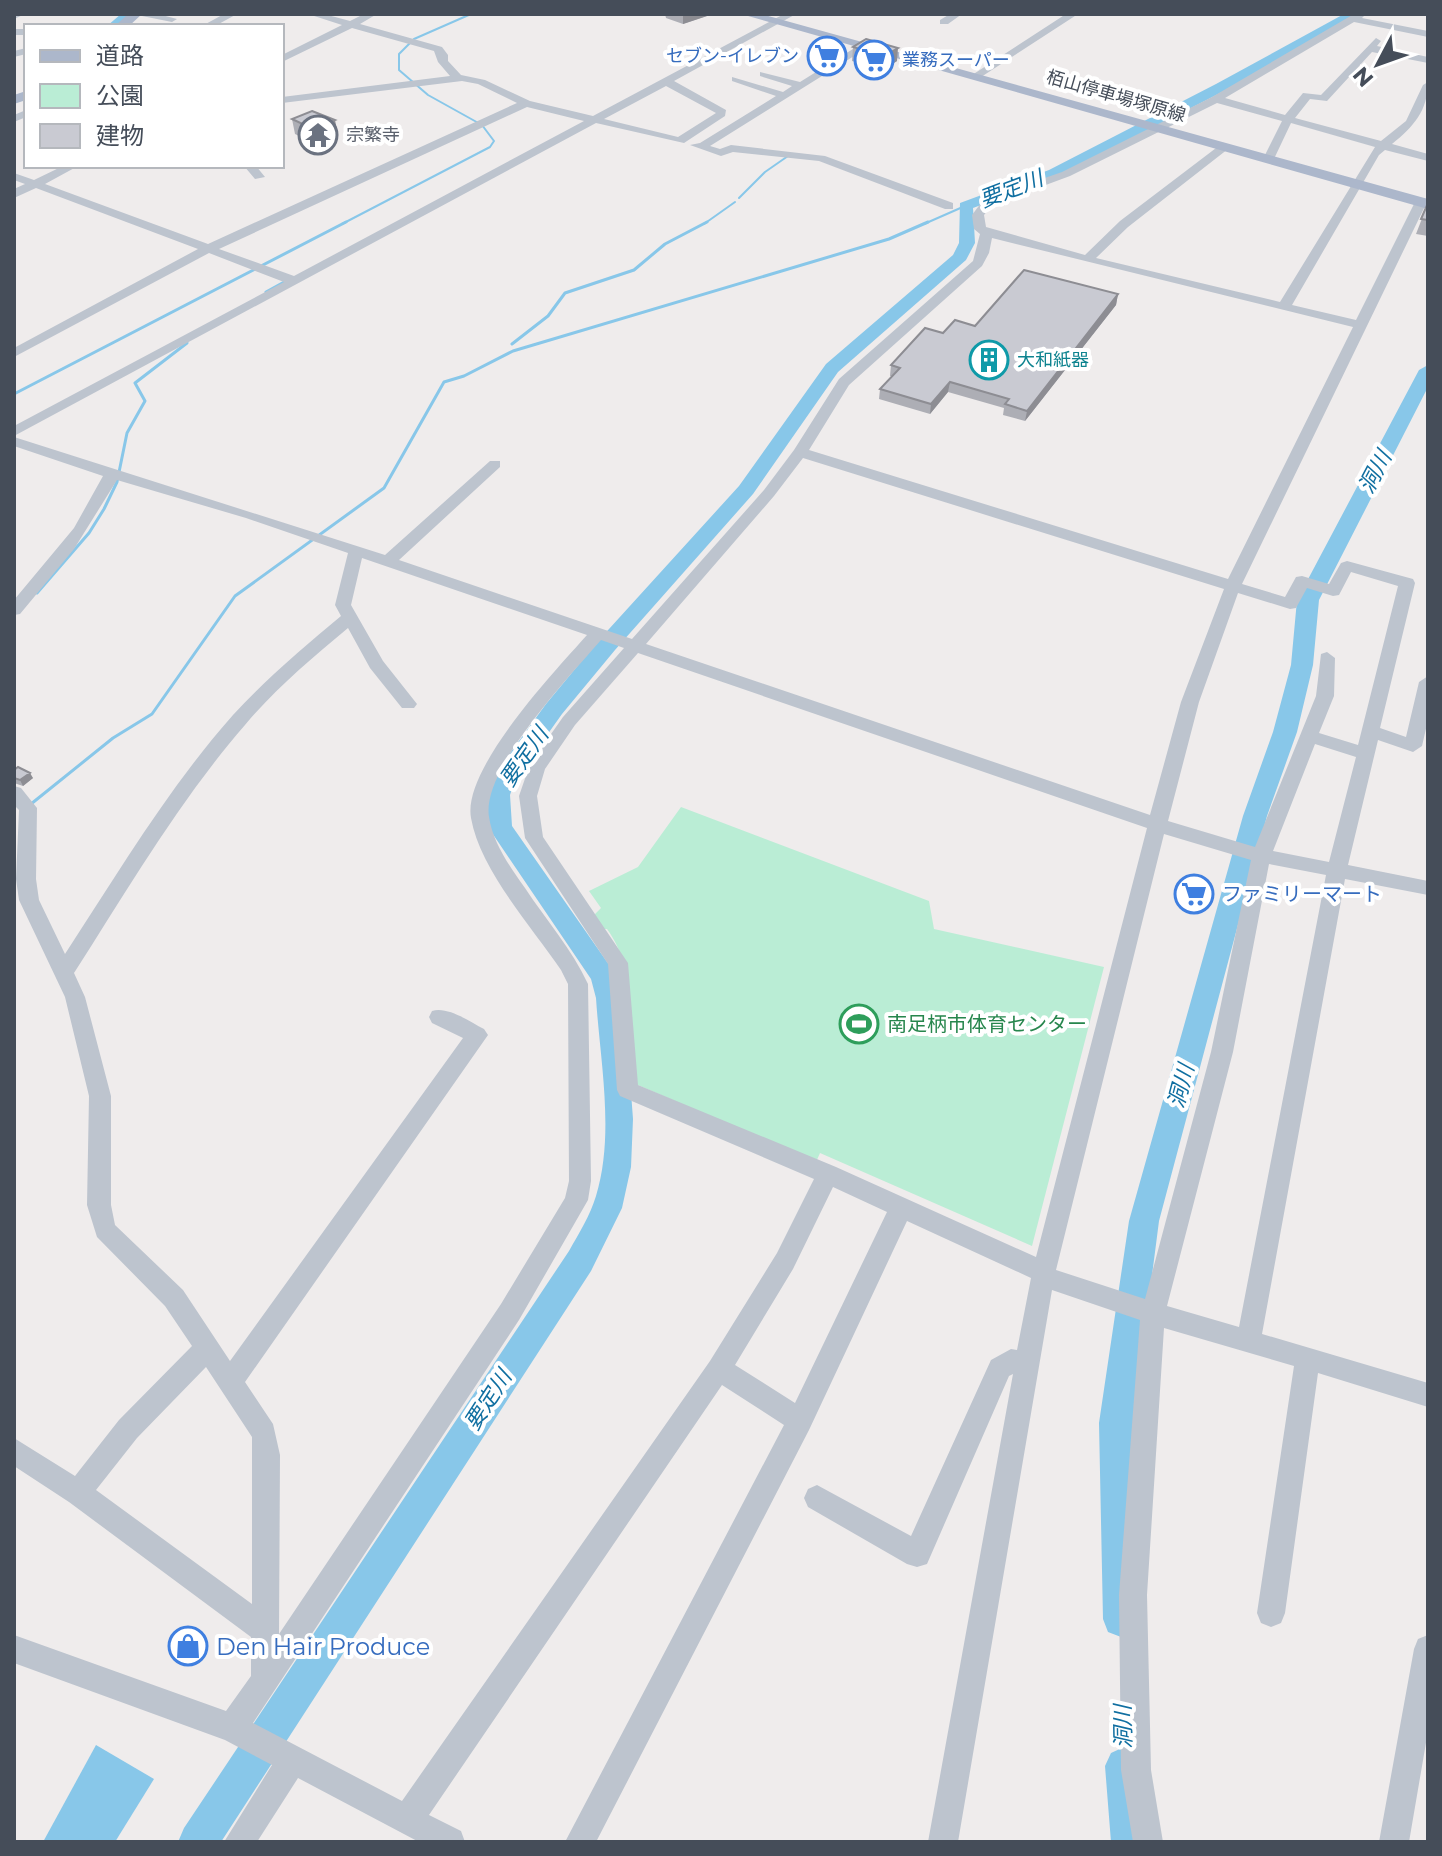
<svg xmlns="http://www.w3.org/2000/svg" width="1442" height="1856" font-family="Montserrat,'Noto Sans JP',sans-serif">
<style>
.green{fill:#baedd5}
.water{fill:#88c7e9}
.lines{fill:none;stroke-linecap:round;stroke-linejoin:round}
.stream-far1{stroke:#88c7e9;stroke-width:2}
.stream{stroke:#88c7e9;stroke-width:3}
.river{fill:#88c7e9;fill-rule:evenodd}
.minor{fill:#bdc4ce;fill-rule:evenodd}
.major{fill:#acb7cb;fill-rule:evenodd}
.wall{fill:#adaeb5}
.shaded-wall{fill:#8d8d93}
.building{fill:#c9cad2;stroke:#8d8d93;stroke-width:2}
.labels{text-anchor:middle;dominant-baseline:central;stroke-width:8;stroke-linejoin:round;paint-order:stroke}
.far-shop-label{font-size:18px;fill:#366cbe;stroke:#fff;text-anchor:end}
.far-street-label{font-size:18px;fill:#454d59;stroke:#fff}
.far-worship-label{font-size:18px;fill:#5b616d;stroke:#fff;text-anchor:start}
.far-culture-label{font-size:18px;fill:#0d838f;stroke:#fff;text-anchor:start}
.shop-label{font-size:20px;fill:#366cbe;stroke:#fff;text-anchor:start}
.leisure-label{font-size:20px;fill:#27864d;stroke:#fff;text-anchor:start}
.water-label{font-size:22px;font-style:italic;fill:#106fa1;stroke:#fff}
.near-shop-label{font-size:24px;fill:#366cbe;stroke:#fff;text-anchor:start}
</style>
<rect width="100%" height="100%" fill="#efecec"/>
<path class="green" d="M681 807 929 901 934 929 1104 967 1032 1246 820 1153 816 1162 631 1082C629 1031 638 971 607 929H603L594 915 601 908 589 891 638 867Z"/>
<path class="water" d="M96 1745 154 1779 115 1842H43Z"/>
<g class="lines">
<path class="stream-far1" d="M739 198 765 172 788 156
M342 224 490 147 494 141 482 125 428 95 399 70V54L414 39 471 14
M704 224 735 202
M924 224 965 206"/>
<path class="stream" d="M266 292 286 281
M512 344 548 316 565 293 634 270 665 244 707 222
M14 394 346 222
M37 593 89 533 104 509 117 482 127 433 145 401 135 383 187 343
M31 804 113 738 152 714 235 596 384 488 444 382 464 376 513 351 889 239 928 222"/>
<path class="river" d="M121 14H135L121 26H107Z
M1344 14H1359L1226 90 1059 176 973 208 975 243 966 260 838 372 753 494 615 650 562 714 515 780 510 795 512 826 612 969 624 998 633 1119 631 1167 622 1208 591 1271 221 1842H178L184 1828 569 1251C579 1233 590 1216 596 1196 615 1134 600 1061 596 998L591 979 488 827 486 795 492 778 546 704 599 640 739 486 826 364 953 255 959 243 960 203 1049 170 1216 84Z
M1428 365V387L1319 600 1313 665 1297 732 1267 816 1159 1221 1133 1423 1139 1619 1134 1632 1121 1637 1108 1632 1103 1619 1099 1423 1129 1221 1243 816 1273 732 1291 665 1297 600 1419 370Z
M1124 1747 1137 1753 1143 1766 1151 1842H1111L1105 1766 1111 1753Z"/>
<path class="minor" d="M14 14H25L14 19Z
M132 14H158L177 19 172 22Z
M224 14H237L215 26H202Z
M308 14H324L350 21 364 14H377L360 24 442 47 448 55V61L461 75 485 80 530 101 593 116 784 14H796L674 81 726 110 725 116 684 143 596 123 14 436V426L284 282 209 253 14 357V348L198 249 36 188 14 198V189L25 184 14 180V173L34 180 63 166H78L45 184 208 244 517 103 478 84 462 81 282 103V97L450 76 438 62 434 51 352 28 282 62V55L342 25ZM666 86 716 113 678 137 604 119ZM527 107 584 121 294 276 219 249Z
M950 14H962L948 24H940V20Z
M1066 14H1078L978 79 969 77Z
M1354 14H1366L1362 18 1428 31V37L1354 22 1225 98 1285 115 1303 93 1321 95 1376 38 1381 41 1377 46 1428 57V63L1372 52 1327 101 1310 99 1295 118 1381 141 1406 121 1423 85 1428 82C1428 111 1413 127 1392 144L1428 154V161L1385 150 1379 155 1292 305 1356 320 1415 202 1421 198 1427 202 1242 584 1285 597 1296 577 1302 576 1329 584 1341 563 1347 561 1413 579 1415 583 1380 728 1406 737 1419 682 1428 676V720L1422 746 1413 752 1378 740 1348 865 1428 881V895L1345 879 1262 1334 1428 1383V1407L1318 1373 1285 1613 1281 1623 1271 1627 1261 1623 1257 1613 1294 1366 1164 1328 1147 1595 1151 1770 1163 1842H1133L1121 1770 1119 1595 1140 1320 1052 1290 958 1842H928L1013 1374 1009 1376 927 1564 917 1567 907 1564 808 1507 804 1498 808 1489 817 1485 911 1536 991 1360 1011 1349 1017 1350 1031 1278 907 1221 809 1430 596 1842H565L784 1425 722 1385 429 1815 461 1831 465 1842H419L298 1778 257 1842H224L272 1765 225 1740 14 1663V1635L226 1711 251 1676V1637L69 1502 14 1466V1438L75 1476 119 1420 192 1346 165 1306 97 1237 87 1205 89 1096 65 997 19 900 16 879 19 810 14 805V786L21 788 37 808 36 879 39 900 65 954C118 873 169 787 233 715 266 679 304 647 341 616L335 605 348 553 246 518 117 480 74 549 20 614 14 615V600L74 528 103 476 14 446V437L385 555 490 461H500V467L399 560 632 639 764 490 794 450 839 379 973 261 980 234 974 229 972 215 984 199 1062 172 1212 97ZM1217 103 1282 121 1263 159 1265 161H1273L1291 123 1375 147 1280 302 1096 258 1128 227 1228 149V145H1220L1120 221 1085 255 986 227 984 215 992 205 1070 176ZM992 238 1353 327 1228 579 809 450 849 385 982 266 989 253ZM803 458 1224 589 1181 702 1150 815 646 644 774 496ZM362 558 587 635C555 671 462 769 471 818 480 870 532 927 561 970L568 984 569 1181 565 1198 501 1304 279 1634 280 1455 273 1424 245 1382 488 1035 484 1029C470 1022 448 1006 432 1011L429 1017 432 1023 463 1038 230 1361 183 1290 115 1225 111 1205V1096L85 997 74 973C128 889 179 801 245 725 275 689 312 658 348 628L370 668 402 708H414L417 704 383 661 351 605ZM1351 572 1398 586 1358 745 1319 733 1334 696 1335 658 1327 652 1321 654 1316 696 1255 847 1168 821 1199 702 1238 593 1290 609 1296 608 1307 588 1333 596 1339 595ZM601 640 624 648 563 717 530 764 519 796 525 838 608 964 617 1090 620 1096 814 1179 777 1253 710 1361 402 1801 253 1723 519 1320 588 1200 591 1181 588 984C572 949 546 920 525 888 510 867 493 843 489 817 481 769 570 676 601 640ZM638 653 1147 828 1036 1257 836 1167 638 1085 628 963 543 837 537 796 545 769 575 725ZM1315 744 1356 757 1329 862 1273 851ZM1164 834 1251 860 1211 1052 1145 1299 1056 1270ZM1269 864 1326 875 1239 1327 1167 1306 1233 1052ZM833 1187 887 1212 795 1403 735 1365 793 1269ZM206 1367 252 1437V1604L96 1490 137 1438Z
M14 29H26V35H14Z
M861 44 870 46 710 146 720 149 731 145 825 156 953 203V209H945L819 161 733 152 721 156 690 145 700 143 776 96 732 81V77L783 92 792 86 760 76V72L800 82Z
M26 48V54L14 57V51Z
M26 110V117L14 122V115Z
M244 166H256L265 177 255 179Z
M1428 1635V1731L1409 1842H1379L1414 1649 1418 1639Z"/>
<path class="major" d="M128 14H142L129 26H115Z
M741 14H761L1428 199V209Z
M26 91V100L14 104V95Z"/>
</g>
<path class="wall" d="M665 14H710V15L683 24 666 18Z
M866 39 897 61 883 70 852 61 853 47Z
M292 119 338 135 316 144 295 134Z
M1428 203V236L1416 234Z
M1118 294 1116 305 1025 421 1003 415 1004 408 948 392 930 414 879 399 880 389 892 376H890L891 365 943 333Z
M14 770 33 778 23 786 14 783Z"/>
<path class="shaded-wall" d="M683 14H710V15L683 24Z
M898 48 897 61 883 70 884 56Z
M335 120 338 135 316 144 313 129Z
M1118 294 1116 305 1025 421 1027 411Z
M950 382 948 392 930 414 931 404Z
M30 773 33 778 23 786 20 780Z"/>
<path class="building" d="M866 39 898 48 884 56 853 47Z
M312 111 335 120 313 129 292 119Z
M1428 203V220L1421 219Z
M1024 270 1118 294 1027 411 1005 404 1009 399 950 382 931 404 880 389 900 368 891 365 925 328 943 333 955 320 975 326Z
M18 767 30 773 20 780 14 778V770Z"/>
<defs>
<symbol id="supermarket-ring" viewBox="-11 -11 22 22"><circle r="9.5" fill="#fff" stroke="#3f7fe0" stroke-width="1.5"/><path d="M-6-5.5h2.5l.6 2H6L4.5 2H-2.5L-4.4-4H-6ZM-1.5 3.2a1.3 1.3 0 1 0 .1 0ZM3 3.2a1.3 1.3 0 1 0 .1 0Z" fill="#3f7fe0"/></symbol>
<symbol id="temple-ring" viewBox="-11 -11 22 22"><circle r="9.5" fill="#fff" stroke="#6b7280" stroke-width="1.5"/><path d="M0-6L5-2H3V0L6.5 2.5H4V6H1.5V3h-3V6H-4V2.5H-6.5L-3 0V-2H-5Z" fill="#6b7280"/></symbol>
<symbol id="building-ring" viewBox="-11 -11 22 22"><circle r="9.5" fill="#fff" stroke="#0f9aa8" stroke-width="1.5"/><path d="M-4-6H4V6H1V3H-1V6H-4ZM-2.5-4.3h1.7v1.8h-1.7ZM.8-4.3h1.7v1.8H.8ZM-2.5-1h1.7V.8h-1.7ZM.8-1h1.7V.8H.8Z" fill="#0f9aa8"/></symbol>
<symbol id="stadium-ring" viewBox="-11 -11 22 22"><circle r="9.5" fill="#fff" stroke="#2e9e5b" stroke-width="1.5"/><path d="M0-5a6.5 5 0 1 0 0 10a6.5 5 0 1 0 0-10ZM-3.5-1.8h7v3.6h-7Z" fill="#2e9e5b"/></symbol>
<symbol id="shop-ring" viewBox="-11 -11 22 22"><circle r="9.5" fill="#fff" stroke="#3f7fe0" stroke-width="1.5"/><path d="M-5-2.5h2.3a2.7 3.5 0 0 1 5.4 0H5L5.5 6h-11ZM-1.5-2.5h3a1.5 2.3 0 0 0-3 0Z" fill="#3f7fe0"/></symbol>
</defs>
<g fill-rule="evenodd">
<use href="#supermarket-ring" x="805" y="34" width="44" height="44"/>
<use href="#supermarket-ring" x="852" y="38" width="44" height="44"/>
<use href="#temple-ring" x="296" y="113" width="44" height="44"/>
<use href="#building-ring" x="967" y="338" width="44" height="44"/>
<use href="#supermarket-ring" x="1172" y="872" width="44" height="44"/>
<use href="#stadium-ring" x="837" y="1002" width="44" height="44"/>
<use href="#shop-ring" x="166" y="1624" width="44" height="44"/>
</g>
<g class="labels">
<g class="far-shop-label">
<text x="799" y="56">セブン-イレブン</text>
<text x="902" y="60" text-anchor="start">業務スーパー</text>
</g>
<g class="far-street-label">
<text transform="translate(1116 96) rotate(16)">栢山停車場塚原線</text>
</g>
<g class="far-worship-label">
<text x="346" y="135">宗繁寺</text>
</g>
<g class="far-culture-label">
<text x="1017" y="360">大和紙器</text>
</g>
<g class="shop-label">
<text x="1222" y="894">ファミリーマート</text>
</g>
<g class="leisure-label">
<text x="887" y="1024">南足柄市体育センター</text>
</g>
<g class="water-label">
<text transform="translate(1011 189) rotate(-21)">要定川</text>
<text transform="translate(1375 472) rotate(-62)">洞川</text>
<text transform="translate(524 757) rotate(-55)">要定川</text>
<text transform="translate(1181 1086) rotate(-75)">洞川</text>
<text transform="translate(488 1400) rotate(-57)">要定川</text>
<text transform="translate(1123 1727) rotate(-91)">洞川</text>
</g>
<g class="near-shop-label">
<text x="216" y="1646">Den Hair Produce</text>
</g>
</g>
<rect width="1442" height="1856" fill="none" stroke="#454d59" stroke-width="32"/>
<rect x="24" y="24" width="260" height="144" fill="#ffffff" stroke="#b5b8bd" stroke-width="2"/>
<rect x="40" y="50" width="40" height="12" fill="#acb7cb" stroke="#b5b8bd" stroke-width="2"/>
<text x="96" y="64" font-size="24" fill="#454d59">道路</text>
<rect x="40" y="84" width="40" height="24" fill="#baedd5" stroke="#b5b8bd" stroke-width="2"/>
<text x="96" y="104" font-size="24" fill="#454d59">公園</text>
<rect x="40" y="124" width="40" height="24" fill="#c9cad2" stroke="#b5b8bd" stroke-width="2"/>
<text x="96" y="144" font-size="24" fill="#454d59">建物</text>
<g transform="translate(1378 64) rotate(229)" stroke="#ffffff" stroke-width="6" paint-order="stroke">
<path d="M0-6L14 30L0 20L-14 30Z" fill="#454d59"/>
<text y="-12" font-size="22" font-weight="bold" text-anchor="middle" fill="#454d59">N</text>
</g>
</svg>
